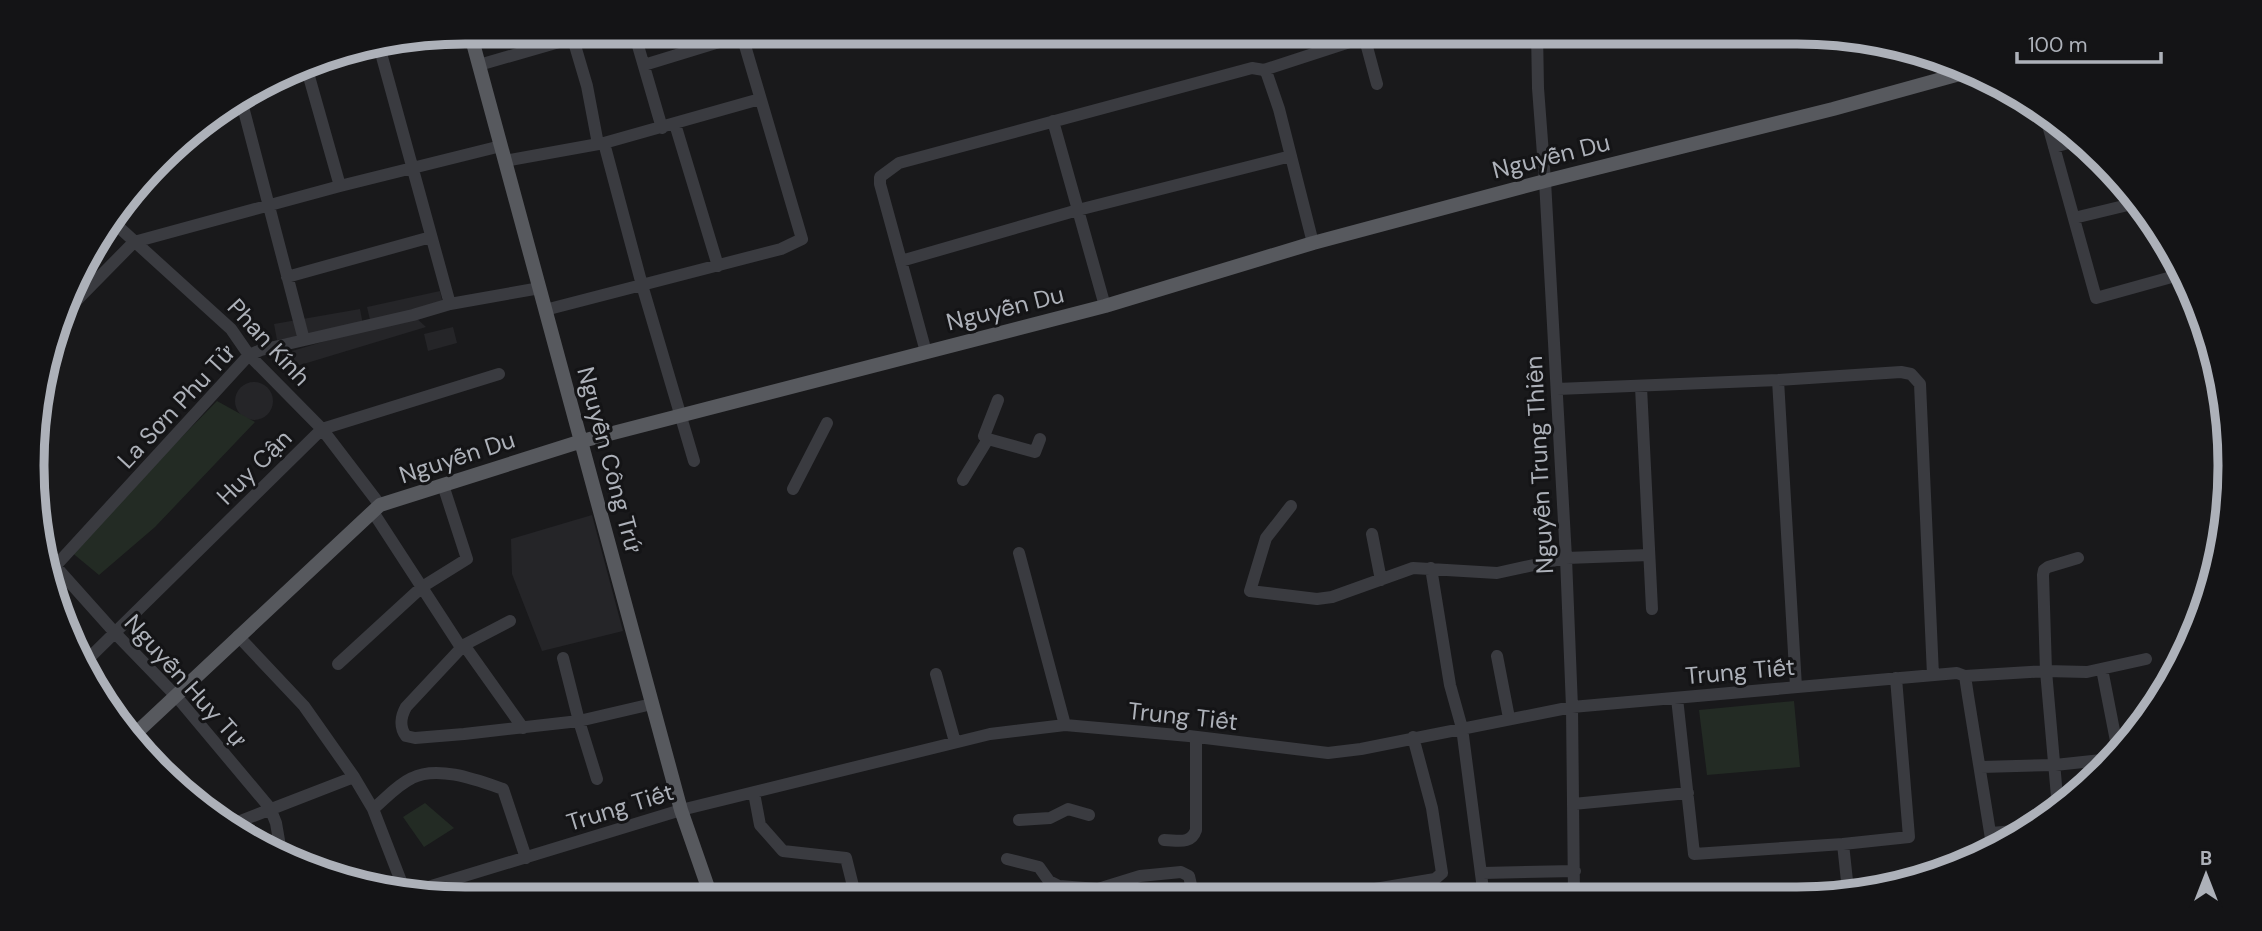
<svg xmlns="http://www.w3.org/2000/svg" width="2262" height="931" font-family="'DM Sans',sans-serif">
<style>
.built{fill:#252528}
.green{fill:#232b24}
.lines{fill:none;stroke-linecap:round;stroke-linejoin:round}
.minor{stroke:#3a3b40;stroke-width:12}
.major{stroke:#57595e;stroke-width:14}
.labels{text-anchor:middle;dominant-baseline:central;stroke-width:6;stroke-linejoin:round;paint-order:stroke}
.street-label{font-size:24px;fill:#adb1b9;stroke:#141416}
.rim{fill:none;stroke:#adb1b9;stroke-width:9}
</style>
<rect width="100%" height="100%" fill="#19191b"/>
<path class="built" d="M440 291 443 304 370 320 367 307Z
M360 309 363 325 277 340 274 324Z
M413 315 426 327 287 369 282 354Z
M453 327 457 343 428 351 424 334Z
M235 401a19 19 0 1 1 38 0a19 19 0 1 1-38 0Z
M592 515 623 631 542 651 512 574 511 539Z"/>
<path class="green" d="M217 401 255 422 155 527 99 575 70 551Z
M1794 701 1800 767 1707 775 1699 710Z
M425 803 454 828 424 847 403 817Z"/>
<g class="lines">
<path class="minor" d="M571 32 587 86 598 144
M634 32 662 128
M1363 32 1377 84
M1537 32 1538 88 1545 181 1566 558 1572 707 1574 896
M379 46 450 304
M479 65 573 38
M644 65 742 35
M306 66 340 186
M1264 70 1267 74 1279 109 1313 243
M242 103 304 340
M2046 118 2096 298 2186 273
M1053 121 1105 306
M675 124 718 266
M604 143 642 285 694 461
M2054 147 2082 139
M505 161 604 143 760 99
M2074 218 2132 204
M112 221 231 329 249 355 322 429 380 505
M901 261 1078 210 1291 156
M287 277 431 237
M69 308 134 242 340 186 501 146
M545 310 781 249 802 239 741 32
M926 352 880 184V177L899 163 1252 68 1264 70 1365 37
M1778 380 1796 687
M1641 387 1652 609
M1557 389 1778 380 1901 372 1911 374 1920 384 1933 675
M998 400 984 436 988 439 1035 452 1040 439
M963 480 988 439
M793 489 827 423
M1291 506 1266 538 1250 591 1317 599 1332 597 1413 568 1497 573 1566 558 1649 555
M373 512 462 649
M1372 534 1381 580
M40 549 116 634 176 696 270 808 276 823 281 852
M1019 553 1065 725
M1431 568 1450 685 1462 728 1484 897
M49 573 249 355 261 350 413 315 450 304 540 288
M510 621 464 645 406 707C401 716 399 727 406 736L415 738 464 734 579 721 652 704
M464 645 523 728
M1497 656 1509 718
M563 658 579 721 597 779
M83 664 322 429 499 374
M338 664 422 587 467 559 443 485
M2102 669 2118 751
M936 674 955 742
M1965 676 2046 671 2087 672 2146 659
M1677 698 1694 854 1843 844 1909 837 1896 678
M1981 767 2055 765 2111 759
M354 777 373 809
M754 793 760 825 783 851 846 858 856 898
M1573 804 1688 793
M2058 808 2046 671 2043 575 2044 570 2048 567 2078 558
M1019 820 1050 818 1068 809 1089 815
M230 825 354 777 304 706 238 636
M1992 833 2025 830
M1164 840C1177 840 1191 845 1196 830V738
M1843 844 1847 881
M1007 859 1039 867 1049 881 1059 886 1098 889 1140 876 1181 872 1189 876 1194 898
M1482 873 1575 871
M404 889 373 809C385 799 397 785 412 778 438 765 477 780 503 789L526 858
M415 891 681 810 990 734 1065 725 1189 736 1328 753 1361 749 1572 707 1957 673 1965 676 1968 696 1993 851
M1352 897 1369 890 1435 879 1442 873 1432 808 1413 737"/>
<path class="major" d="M470 32 681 810 712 899
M135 734 380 505 582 441 1105 306 1313 243 1545 181 1833 109 1967 72"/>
</g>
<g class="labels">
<g class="street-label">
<text transform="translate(1551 156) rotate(-14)">Nguyễn Du</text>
<text transform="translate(1005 308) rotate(-14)">Nguyễn Du</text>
<text transform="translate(269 342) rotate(47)">Phan Kính</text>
<text transform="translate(176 406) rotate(-47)">La Sơn Phu Tử</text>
<text transform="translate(457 457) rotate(-18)">Nguyễn Du</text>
<text transform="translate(610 460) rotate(75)">Nguyễn Công Trứ</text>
<text transform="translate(1539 465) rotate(-93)">Nguyễn Trung Thiên</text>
<text transform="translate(254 467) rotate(-45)">Huy Cận</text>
<text transform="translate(1740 671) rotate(-5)">Trung Tiết</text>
<text transform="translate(186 681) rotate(48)">Nguyễn Huy Tự</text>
<text transform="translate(1183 716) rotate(6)">Trung Tiết</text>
<text transform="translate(620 807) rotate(-17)">Trung Tiết</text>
</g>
</g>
<path d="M0 0H2262V931H0ZM465 44H1797A421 421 0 0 1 2218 465V466A421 421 0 0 1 1797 887H465A421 421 0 0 1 44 466V465A421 421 0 0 1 465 44Z" fill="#141416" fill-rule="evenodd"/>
<path class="rim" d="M465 44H1797A421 421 0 0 1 2218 465V466A421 421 0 0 1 1797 887H465A421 421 0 0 1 44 466V465A421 421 0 0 1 465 44Z"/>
<g transform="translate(2206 875)" stroke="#141416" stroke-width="5" paint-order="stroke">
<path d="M0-5L12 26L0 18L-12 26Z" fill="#adb1b9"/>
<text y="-10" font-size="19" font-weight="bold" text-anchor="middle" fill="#adb1b9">B</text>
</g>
<path d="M2017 52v10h144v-10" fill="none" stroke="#adb1b9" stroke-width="3.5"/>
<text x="2028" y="52" font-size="21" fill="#adb1b9" stroke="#141416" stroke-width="5" paint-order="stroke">100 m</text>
</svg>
